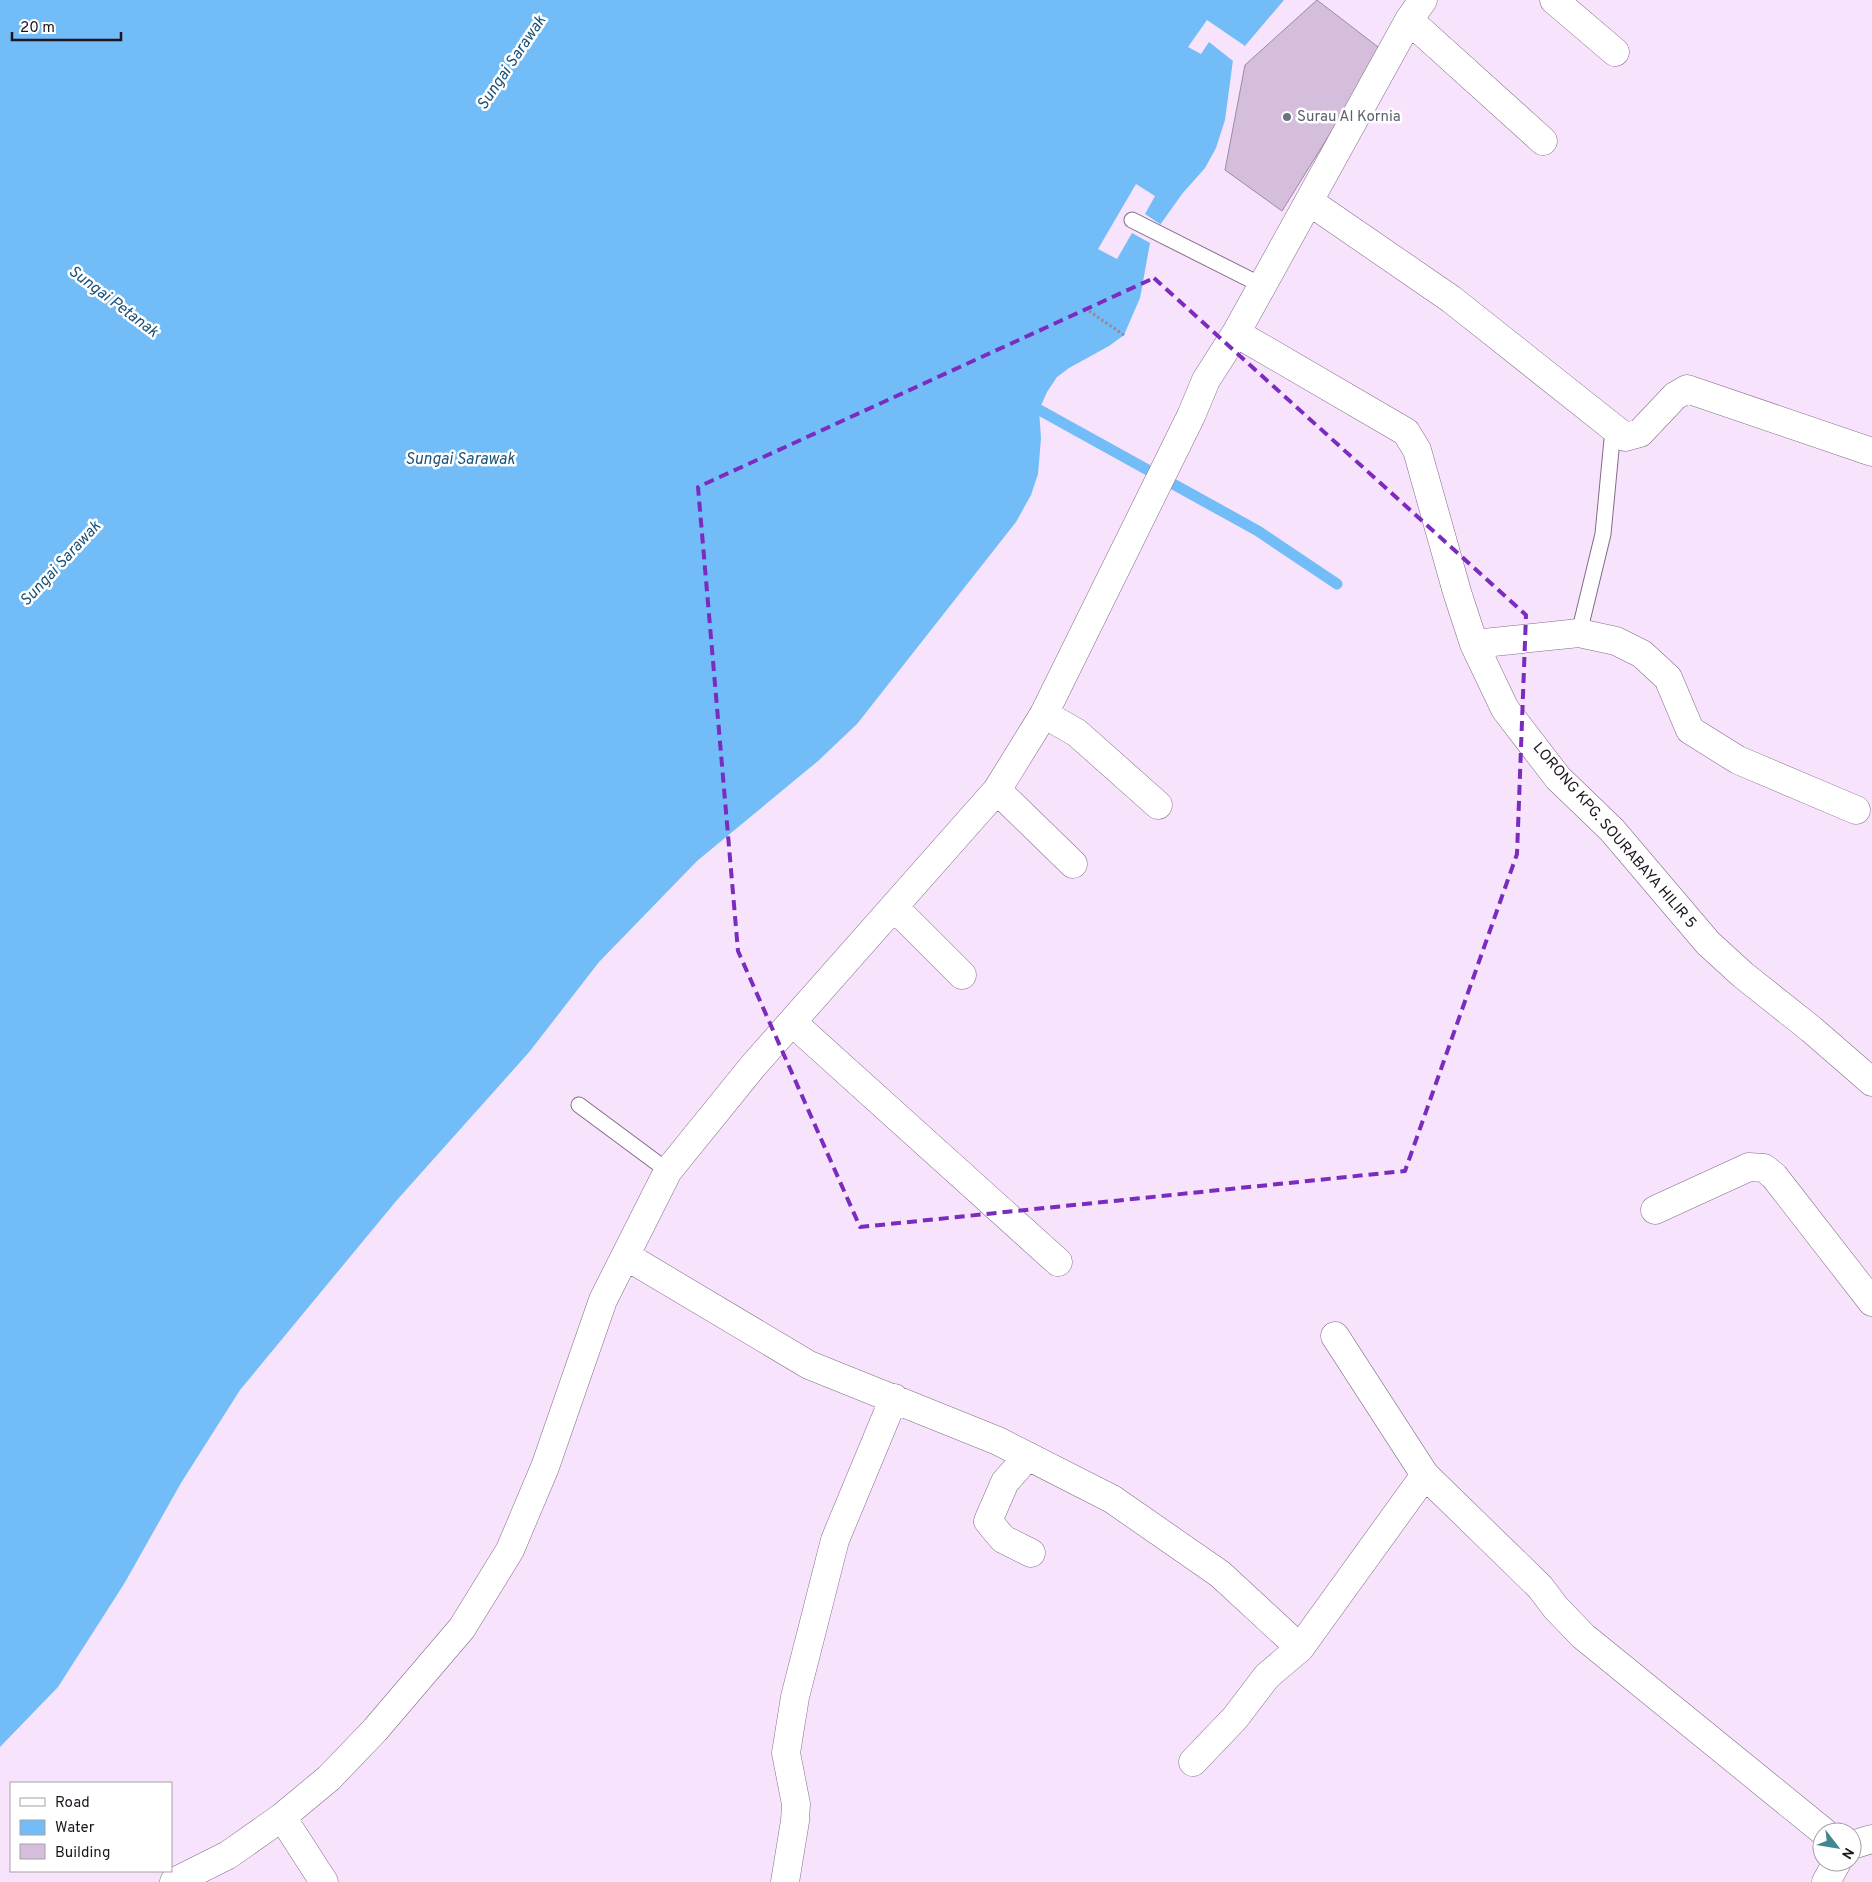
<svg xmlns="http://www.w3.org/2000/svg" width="1872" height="1882" font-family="Overpass,sans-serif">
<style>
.water{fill:#72bdf7}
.pier{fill:#f7e3fc}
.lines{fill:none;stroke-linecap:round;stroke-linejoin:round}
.stream{stroke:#72bdf7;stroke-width:11}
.building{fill:#d5bedc;stroke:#9f88a5}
.lane-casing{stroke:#826c88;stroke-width:17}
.street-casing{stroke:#826c88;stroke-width:29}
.path{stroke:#96879a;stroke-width:3;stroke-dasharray:2.5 2.5;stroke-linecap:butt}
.lane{stroke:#fff;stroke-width:15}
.street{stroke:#fff;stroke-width:28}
.marked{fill:none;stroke:#7b2cbf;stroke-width:4;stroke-dasharray:10 6;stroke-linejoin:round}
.worship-dot{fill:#6b7280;stroke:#fff;stroke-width:2}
.labels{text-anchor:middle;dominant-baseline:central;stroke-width:5;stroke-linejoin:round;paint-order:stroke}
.worship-label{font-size:15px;fill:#5b616d;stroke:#fff;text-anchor:start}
.street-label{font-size:15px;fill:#1e1520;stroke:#fff}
.water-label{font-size:16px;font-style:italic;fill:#1a5278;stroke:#fff}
</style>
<rect width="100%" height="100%" fill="#f7e3fc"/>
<path class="water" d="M0 0H1284L1233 60 1225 120 1216 148 1205 168 1182 194 1155 232 1150 243 1140 298 1124 335 1109 346 1069 368 1057 377 1047 392 1039 410 1041 438 1038 474 1031 495 1016 522 857 724 818 761 697 861 599 962 530 1051 397 1200 240 1390 181 1483 124 1584 58 1687 0 1747Z"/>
<path class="pier" d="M1207 20 1245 46 1233 61 1209 42 1201 54 1188 47Z
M1136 184 1155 196 1145 214 1160 224 1150 243 1132 233 1117 259 1098 249Z"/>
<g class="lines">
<path class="stream" d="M1025 402 1258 531 1337 584"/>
</g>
<path class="building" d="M1317 0 1382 50 1282 211 1225 170 1245 65Z"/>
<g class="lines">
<defs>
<path id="lane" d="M1132 220 1263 286
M1579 633 1603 534 1613 429
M579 1105 668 1171"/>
<path id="street" d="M1554 0 1615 52
M1409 20 1543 141
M1310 202 1451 299 1625 437 1640 433 1675 396 1687 389 1872 452
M1236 333 1406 432 1417 450 1457 592 1474 644 1505 709 1558 778 1612 830 1708 943 1743 975 1811 1029 1872 1082
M1474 644 1579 633 1616 641 1642 654 1668 678 1690 730 1738 760 1856 810
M1044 714 1077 733 1158 805
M997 790 1073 864
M894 907 962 975
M792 1022 1058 1262
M1655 1210 1749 1167 1764 1168 1774 1176 1872 1302
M626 1256 809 1365 998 1441 1112 1499 1220 1574 1300 1648
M1335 1336 1425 1475 1540 1587 1556 1608 1583 1636 1824 1832
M1028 1456 1005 1482 988 1521 1003 1539 1031 1553
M1193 1762 1235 1718 1267 1676 1300 1648 1425 1475
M282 1817 324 1882
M1852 1845 1872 1839
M174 1882 228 1855 282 1817 329 1778 375 1730 462 1628 510 1550 545 1467 603 1300 668 1171 753 1066 997 790 1044 714 1191 416 1206 380 1236 333 1409 20 1423 0
M785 1882 795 1821 796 1804 786 1753 795 1697 835 1540 894 1398
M1826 1882 1837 1862"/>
</defs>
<use href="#lane" class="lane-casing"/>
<use href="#street" class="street-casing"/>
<path class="path" d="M1089 311 1124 335"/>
<use href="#lane" class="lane"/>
<use href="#street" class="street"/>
</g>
<path class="marked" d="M1154 278 1526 615 1517 854 1405 1171 860 1227 738 951 698 487Z"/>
<circle class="worship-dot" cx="1287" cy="117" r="5"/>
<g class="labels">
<g class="worship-label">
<text x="1297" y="117">Surau Al Kornia</text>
</g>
<g class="street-label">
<text transform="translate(1614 836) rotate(49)">LORONG KPG. SOURABAYA HILIR 5</text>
</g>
<g class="water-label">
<text transform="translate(512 63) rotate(-56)">Sungai Sarawak</text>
<text transform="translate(113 302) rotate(37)">Sungai Petanak</text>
<text x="460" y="460">Sungai Sarawak</text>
<text transform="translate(61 564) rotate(-47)">Sungai Sarawak</text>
</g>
</g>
<rect x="10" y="1782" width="162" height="90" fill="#ffffff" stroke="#a5a1a6"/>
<rect x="20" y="1798" width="25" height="8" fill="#ffffff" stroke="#a5a1a6"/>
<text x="55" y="1807" font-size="15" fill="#1e1520">Road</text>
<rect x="20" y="1820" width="25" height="15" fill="#72bdf7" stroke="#a5a1a6"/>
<text x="55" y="1832" font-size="15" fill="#1e1520">Water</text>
<rect x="20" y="1844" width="25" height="15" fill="#d5bedc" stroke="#a5a1a6"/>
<text x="55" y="1857" font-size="15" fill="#1e1520">Building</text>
<g transform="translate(1837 1847) rotate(121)"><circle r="24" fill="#ffffff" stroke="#a5a1a6"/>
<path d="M0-4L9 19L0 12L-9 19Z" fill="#408791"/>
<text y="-8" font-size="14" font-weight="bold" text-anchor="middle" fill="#1e1520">N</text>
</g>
<path d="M12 32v8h109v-8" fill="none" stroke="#1e1520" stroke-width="2.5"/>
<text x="20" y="32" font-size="15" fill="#1e1520" stroke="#ffffff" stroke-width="4" paint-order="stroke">20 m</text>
</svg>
